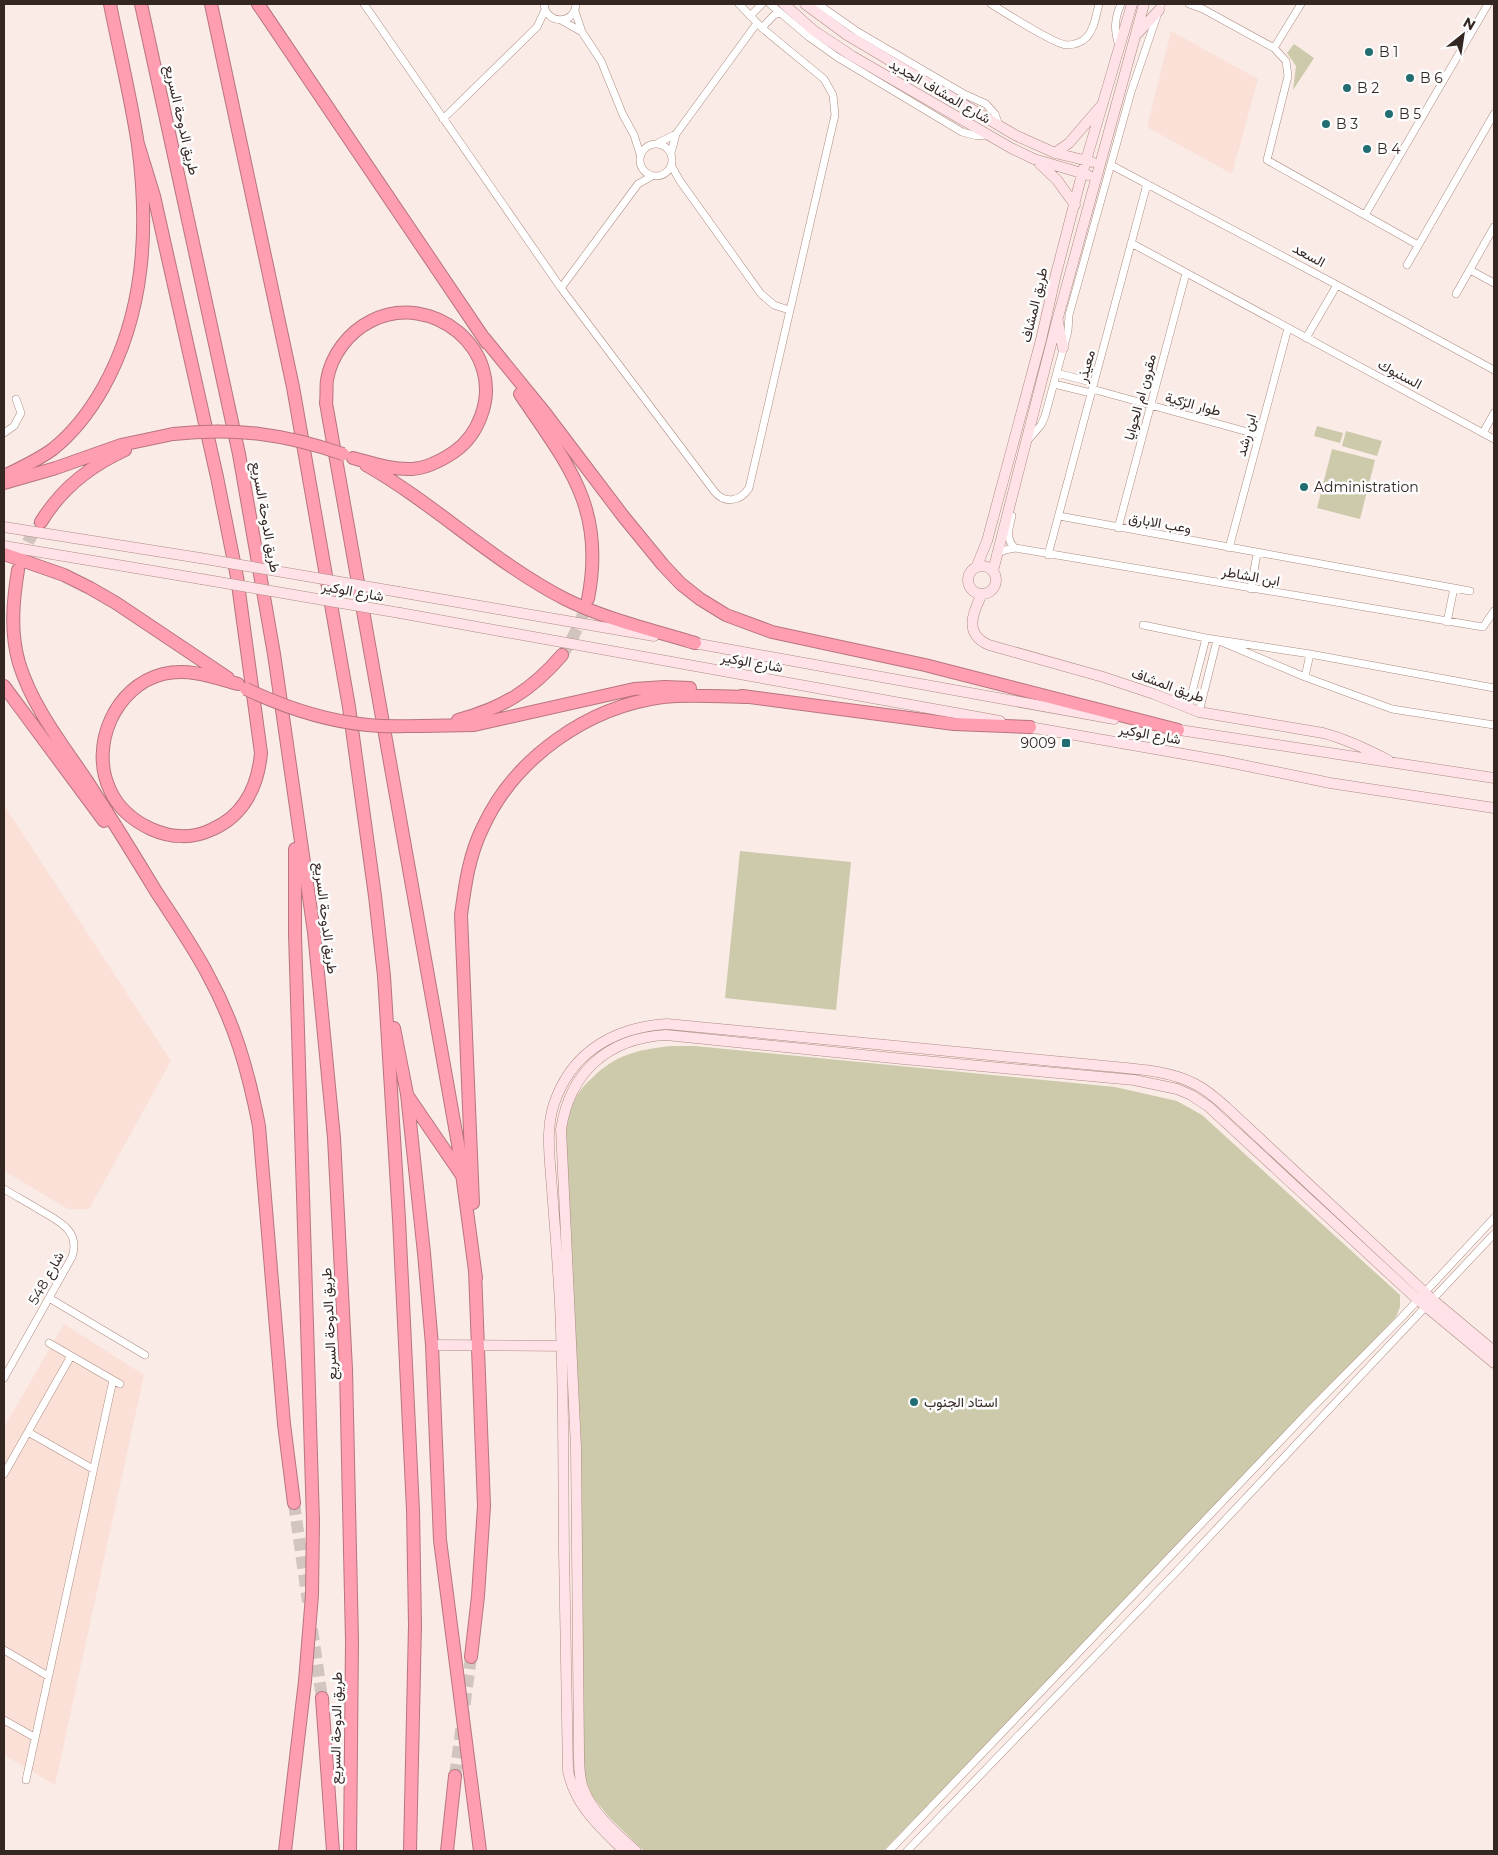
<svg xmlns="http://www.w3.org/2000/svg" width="1498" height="1855" font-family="Montserrat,Vazirmatn,sans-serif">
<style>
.built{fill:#fae0d7}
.green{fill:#cccaaa}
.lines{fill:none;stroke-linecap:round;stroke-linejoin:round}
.highway-tunnel{stroke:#d2c4bf;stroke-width:12;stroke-dasharray:12 6;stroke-linecap:butt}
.street-casing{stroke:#ac8b80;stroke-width:8}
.secondary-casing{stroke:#ac8b80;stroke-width:11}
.highway-casing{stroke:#b8747f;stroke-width:14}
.street{stroke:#fff;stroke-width:7}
.secondary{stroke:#ffe2e8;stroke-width:10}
.highway{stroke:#ff9eb1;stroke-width:12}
.secondary-bridge-casing{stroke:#ac8b80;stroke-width:11;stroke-linecap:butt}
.highway-bridge-casing{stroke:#b8747f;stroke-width:14;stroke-linecap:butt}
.secondary-bridge{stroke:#ffe2e8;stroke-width:10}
.highway-bridge{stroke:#ff9eb1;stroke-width:12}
.poi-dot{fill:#216d71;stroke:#fcfcfc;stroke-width:2}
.labels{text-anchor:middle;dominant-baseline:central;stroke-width:5;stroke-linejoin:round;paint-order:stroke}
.poi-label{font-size:14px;fill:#342722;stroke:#fcfcfc;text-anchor:start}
.street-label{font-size:14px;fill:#342722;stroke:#fcfcfc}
</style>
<rect width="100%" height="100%" fill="#faebe6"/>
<path class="built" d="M1171 31 1258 79 1232 174 1147 127Z
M4 805 171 1061 89 1209H68L4 1171Z
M64 1324 144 1375 55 1785 4 1755V1427Z"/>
<path class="green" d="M1294 44 1314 58 1293 90 1296 66 1287 53Z
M1317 426 1343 433 1340 443 1314 436Z
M1346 431 1382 441 1377 456 1342 446Z
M1332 449 1375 460 1360 519 1317 508Z
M740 851 851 862 836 1010 725 998Z
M673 1046H695L1115 1087 1177 1101 1202 1115 1400 1295V1307L1396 1317 1157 1568 883 1851H644L610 1818 592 1796 583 1773 582 1551 579 1407 565 1137C567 1124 569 1111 575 1099 579 1091 585 1084 592 1078 616 1054 640 1049 673 1046Z"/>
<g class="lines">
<path class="highway-tunnel" d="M21 559 29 540 41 522
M562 655C574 637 582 620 588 599
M294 1503 308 1602
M312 1629 322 1698
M455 1776 471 1657"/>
<defs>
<path id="street" d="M364 4 561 288 714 491C724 504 740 502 749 488L835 115 833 95 824 79 762 28 739 4
M544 4C546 25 575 25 576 4
M770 4 809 37 837 57 962 132 977 136 987 135
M818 4 858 32 964 94 986 104 995 114 999 125
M991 4C1006 13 1052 43 1066 45 1074 45 1082 42 1087 37 1095 28 1096 14 1099 4
M1189 4 1203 9 1274 48 1286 61 1288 76 1267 160 1418 245
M575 11 582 32 601 61 623 115 634 135 640 154
M750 16 762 4
M561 20 582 32
M762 28 774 15 780 13
M1119 46C1114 31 1114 19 1121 4
M1274 48 1301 4
M443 119 537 27 545 10
M658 143 676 134
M640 160a16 16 0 1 1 32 0a16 16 0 1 1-32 0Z
M671 153 676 134 757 23
M671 165 680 181 761 294 774 305 789 310
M1111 165 1337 285 1494 370
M1365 215 1488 4
M1131 243 1494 439
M1407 265 1494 114
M1470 270 1494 283
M561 288 638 184 652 176
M1456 294 1494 227
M1306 338 1337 285
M1057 373 1094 383
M1054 384 1091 393
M1092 389 1259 435
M4 433 14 426 21 413 16 399
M1483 433 1494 413
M1027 441 1041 425 1045 416 1068 331 1069 315 1131 92 1161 4
M1012 516C1009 528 1005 539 1015 548
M1059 516 1470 591
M1118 528 1186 273
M1229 548 1288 328
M996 554 1005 550 1015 548 1483 627 1494 611
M1048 555 1147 184
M1251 589 1257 553
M1447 622 1454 588
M1143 625 1206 638 1310 654 1494 688
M1305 677 1310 654
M1188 708 1206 638
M1199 712 1217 640 1305 677 1392 709 1494 725
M4 1189C15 1196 27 1202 38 1209 58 1221 81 1230 72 1257L4 1378
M49 1298 145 1355
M49 1343 120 1384
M28 1432 93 1469
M4 1474 71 1356
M4 1650 48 1676
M4 1720 34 1737
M26 1780 113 1380
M889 1851 1309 1411 1402 1317 1494 1218
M907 1851 1178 1570 1494 1234"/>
<path id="secondary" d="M784 4 813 30 852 56 1011 148 1034 159 1088 175
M805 4 847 35 1015 135 1055 153 1092 162
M1138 33 1159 10
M1055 153 1069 143 1100 107
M1039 163 1057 180 1075 205
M1058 322 1063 348
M4 527 200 558
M4 546 201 579
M968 580a14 14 0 1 1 28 0a14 14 0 1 1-28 0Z
M976 568 987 541 1041 340 1056 274 1082 174 1132 4
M993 571 1057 321 1144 4
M399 592 654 636
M982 594C972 614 964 634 989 645L1103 677 1154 694 1199 712 1323 733C1346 739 1367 749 1388 760
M400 613 1000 721
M688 642 1114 719
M1024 726 1223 761 1330 783 1494 808
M1173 729 1494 778
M432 1345 568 1346
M624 1851C600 1827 575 1806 568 1771 567 1698 565 1624 564 1550 563 1468 564 1386 560 1304 558 1266 555 1227 552 1189 550 1158 544 1125 557 1096 576 1049 618 1027 667 1024L1105 1066C1135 1069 1168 1070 1195 1084 1207 1090 1217 1099 1226 1107L1433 1300 1494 1351
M636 1851C617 1834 592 1813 583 1788 579 1777 579 1765 579 1753L576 1448 561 1129C570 1072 608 1038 666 1035L903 1059 1134 1080 1177 1089 1191 1095 1209 1107 1418 1300 1494 1363"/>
<path id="highway" d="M141 4 239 454 274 654 314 932 334 1138 346 1369 352 1641 350 1851
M211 4 293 387 349 707 375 896 384 976 399 1219 413 1510 415 1625 410 1851
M258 4 487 343
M138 144 154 196 217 477 237 577 261 753C258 786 244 815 213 829 193 839 171 838 151 829 134 821 118 808 110 790 89 746 115 686 163 674 189 668 213 677 238 684
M484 338 545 413 623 516 663 565 681 584 700 599 726 615 772 632 925 665 1178 730
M520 394C568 465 606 508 588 599
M353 458C372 463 392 470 412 469 428 468 442 460 454 452 467 443 476 430 481 416 506 350 432 290 371 321 349 332 331 355 327 380 326 387 327 395 326 403L458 1144 476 1278
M366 465C435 504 493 562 565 599 605 619 652 630 695 643
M4 476C21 468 38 460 53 449 74 432 90 411 103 388 145 313 149 228 138 145 131 98 119 50 110 4
M4 483 56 468 121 445 173 434
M41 522C61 489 90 466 125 450
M4 554 64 575 90 588 116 603 228 678
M18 570C13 601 10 632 19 663 32 706 62 744 87 781 111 818 134 855 157 893 174 919 192 945 207 973 235 1024 248 1070 259 1126L284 1424 294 1503
M4 686 104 821
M742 696 954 724 1030 727
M458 720C503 708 532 690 562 655
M422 726 474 725 634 689 665 687 690 688
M394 1028 407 1094 424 1253 432 1345 440 1540 480 1851
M407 1095 461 1174
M473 1203 461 915C465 885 469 855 483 827 515 758 587 707 663 697 692 694 721 697 750 697
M471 1657 478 1596 484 1506 475 1270
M322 1698 333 1851
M285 1851 305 1681 312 1595 313 1521 295 934V849
M447 1851 455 1776"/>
</defs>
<use href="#street" class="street-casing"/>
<use href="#secondary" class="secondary-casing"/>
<use href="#highway" class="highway-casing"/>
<use href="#street" class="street"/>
<use href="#secondary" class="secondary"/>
<use href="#highway" class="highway"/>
<defs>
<path id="secondary-bridge" d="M200 558 399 592
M201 579 400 613"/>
<path id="highway-bridge" d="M173 434C234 427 285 434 343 454
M246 689C284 707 325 721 368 725 386 727 404 726 422 726"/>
</defs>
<use href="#secondary-bridge" class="secondary-bridge-casing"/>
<use href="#highway-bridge" class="highway-bridge-casing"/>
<use href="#secondary-bridge" class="secondary-bridge"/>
<use href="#highway-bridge" class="highway-bridge"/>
</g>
<g class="poi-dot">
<circle cx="1369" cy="52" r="5"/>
<circle cx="1410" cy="78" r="5"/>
<circle cx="1347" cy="88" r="5"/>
<circle cx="1389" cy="114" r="5"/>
<circle cx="1326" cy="124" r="5"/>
<circle cx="1367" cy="149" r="5"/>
<circle cx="1304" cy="487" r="5"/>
<rect x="1061" y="738" width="10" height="10" rx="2.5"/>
<circle cx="914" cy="1402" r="5"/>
</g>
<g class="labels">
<g class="poi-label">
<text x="1379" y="52">B 1</text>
<text x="1420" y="78">B 6</text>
<text x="1357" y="88">B 2</text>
<text x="1399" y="114">B 5</text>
<text x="1336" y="124">B 3</text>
<text x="1377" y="149">B 4</text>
<text x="1314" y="487">Administration</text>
<text x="1056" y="743" text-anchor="end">9009</text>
<text x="924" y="1402">استاد الجنوب</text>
</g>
<g class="street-label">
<text transform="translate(940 91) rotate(30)">شارع المشاف الجديد</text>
<text transform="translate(182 120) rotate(77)">طريق الدوحة السريع</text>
<text transform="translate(1309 255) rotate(28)">السعد</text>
<text transform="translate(1034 305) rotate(-77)">طريق المشاف</text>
<text transform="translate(1086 366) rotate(-75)">معيذر</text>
<text transform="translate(1400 374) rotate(28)">السنبوك</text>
<text transform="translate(1140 397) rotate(-75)">مقرون ام الحوايا</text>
<text transform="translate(1193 404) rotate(15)">طوار الرّكية</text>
<text transform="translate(1246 435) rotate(-75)">ابن رشد</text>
<text transform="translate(266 517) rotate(80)">طريق الدوحة السريع</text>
<text transform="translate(1160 523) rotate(10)">وعب الابارق</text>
<text transform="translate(1251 576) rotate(10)">ابن الشاطر</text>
<text transform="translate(353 591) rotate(10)">شارع الوكير</text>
<text transform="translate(752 662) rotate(10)">شارع الوكير</text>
<text transform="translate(1168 685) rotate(20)">طريق المشاف</text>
<text transform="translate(1150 734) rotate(10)">شارع الوكير</text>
<text transform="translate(326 918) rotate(83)">طريق الدوحة السريع</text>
<text transform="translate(46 1278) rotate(-61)">شارع 548</text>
<text transform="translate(329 1324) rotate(-93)">طريق الدوحة السريع</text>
<text transform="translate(336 1728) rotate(-89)">طريق الدوحة السريع</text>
</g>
</g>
<rect width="1498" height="1855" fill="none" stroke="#342722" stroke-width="10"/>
<g transform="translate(1463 35) rotate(30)" stroke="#fcfcfc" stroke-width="4" paint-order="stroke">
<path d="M0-4L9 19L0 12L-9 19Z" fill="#342722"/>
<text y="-8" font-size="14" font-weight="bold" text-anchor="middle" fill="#342722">N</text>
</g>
</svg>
